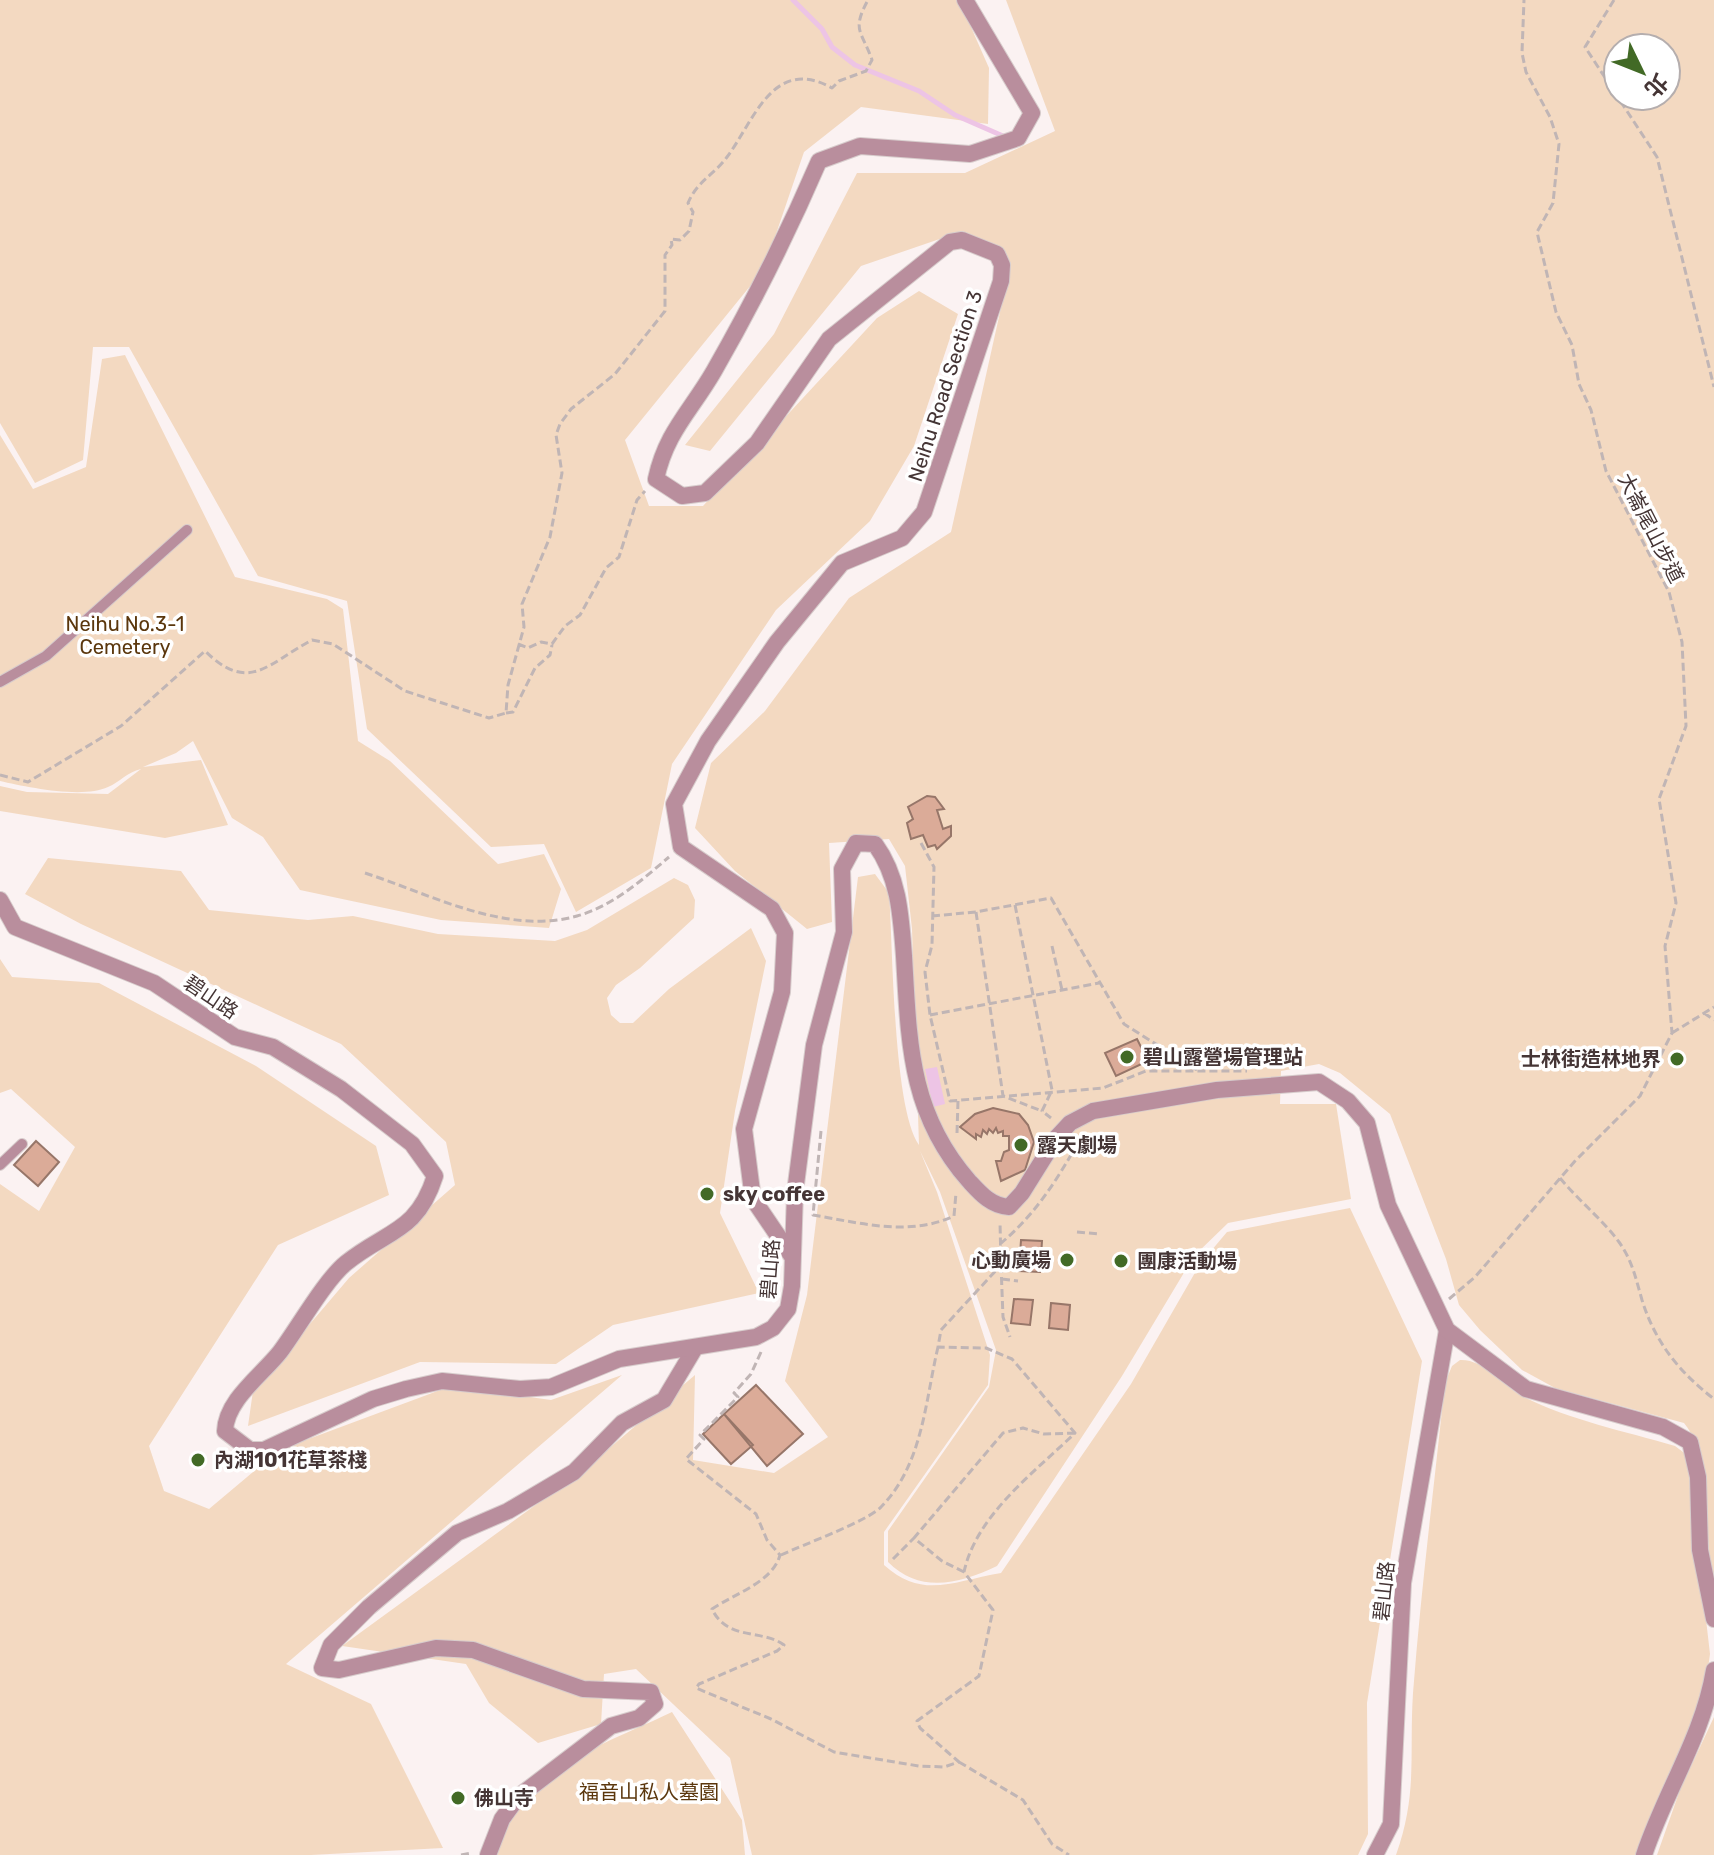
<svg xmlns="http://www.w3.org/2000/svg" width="1714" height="1855" font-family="Rubik,'Noto Sans TC',sans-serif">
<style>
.green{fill:#f3d9c1;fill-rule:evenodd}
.water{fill:#edc4e5}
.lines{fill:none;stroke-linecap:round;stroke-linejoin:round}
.stream{stroke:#edc4e5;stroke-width:5}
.building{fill:#dbab98;stroke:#977669;stroke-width:2}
.service-casing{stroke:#d7cccc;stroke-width:12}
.minor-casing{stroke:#d7cccc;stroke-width:18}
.tertiary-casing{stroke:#d7cccc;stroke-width:18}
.path{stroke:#c0b5b5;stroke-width:3;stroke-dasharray:8 4;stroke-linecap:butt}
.service{stroke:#b98e9d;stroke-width:10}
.minor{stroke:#b98e9d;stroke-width:16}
.tertiary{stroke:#b98e9d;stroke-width:16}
.poi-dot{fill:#426a26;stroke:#fff;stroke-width:3}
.labels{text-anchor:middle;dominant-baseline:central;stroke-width:7;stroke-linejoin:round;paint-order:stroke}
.street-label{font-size:20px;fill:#453535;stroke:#fff}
.park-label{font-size:20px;fill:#5b370d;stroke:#fff}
.poi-label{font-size:20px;font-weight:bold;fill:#453535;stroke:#fff;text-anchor:start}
</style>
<rect width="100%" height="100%" fill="#fbf2f2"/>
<path class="green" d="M0 0H959L989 68 988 124 861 107 804 152 764 269 625 440 649 506H703L877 318 919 291 958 314 914 446 870 521 776 610 672 764 651 868 576 912 544 844 491 847 367 729 347 601 258 576 129 347H93L83 460 35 483 0 423Z
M1006 0H1714V1581C1701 1531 1714 1459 1684 1423L1555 1388 1522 1370 1480 1330 1459 1305 1446 1259 1390 1114 1340 1073 1319 1064 1281 1071 1280 1104H1336L1351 1199 1228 1223 1194 1256 1122 1376 997 1566C959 1584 920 1594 888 1562V1531L989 1387 996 1350 940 1192 920 1151 937 1192 990 1355 988 1385 884 1532V1565C923 1600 953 1581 1001 1573L1131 1384 1200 1264 1227 1232 1350 1208 1422 1361 1367 1703 1368 1834 1358 1855H752L730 1758 636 1669 604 1674 601 1724 538 1743 489 1703 466 1664 342 1646 585 1469 695 1375 693 1460 774 1473 828 1437 785 1381 807 1295 858 877 875 874 889 893C893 946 893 1109 919 1145L912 929 905 866 889 839 829 843 832 922 807 929 735 871 695 828 711 763 765 711 849 598 951 532 1011 263 963 231 861 266 710 451 685 445 774 334 857 173H965L1055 131ZM1618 48H1666V96H1618Z
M125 355 235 577 327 599 343 609 358 741 390 761 498 864 544 854 561 889 549 928 441 920 300 890 263 837 232 818 193 741 176 753 143 767 201 760 228 825 165 838 0 811V786L27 792 108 794 141 769C127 772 120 782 108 787 83 799 26 787 0 781V435L33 489 86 467 102 359Z
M48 858 181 871 209 910 308 920 353 916 438 934 555 941 587 930 674 878 688 885 695 900 694 918 640 968 616 985 607 998 611 1015 620 1023H633L669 989 751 928 766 961 735 1111 720 1213 759 1293 613 1325 556 1364 420 1362 248 1426 253 1391 349 1278 455 1185 446 1142 341 1044 81 924 25 894Z
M0 959 12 977 99 983 256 1066 376 1146 389 1195 278 1245 149 1446 164 1491 209 1509 279 1450 451 1386 551 1400 622 1375 286 1664 371 1704 443 1848 311 1855H0V1184L39 1211 75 1147 11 1089 0 1093Z
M1460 1360C1484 1359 1502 1385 1522 1396 1569 1420 1624 1431 1675 1446L1687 1455 1710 1654 1705 1690 1638 1855H1396C1418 1793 1409 1755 1413 1693 1421 1590 1434 1486 1445 1383L1452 1366Z
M672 1712 742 1820 745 1855H491C533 1764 588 1752 672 1712Z
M1714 1717V1855H1657L1680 1790Z"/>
<path class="water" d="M937 1067 945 1104 933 1107 925 1069Z"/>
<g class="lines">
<path class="stream" d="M793 0 822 29 832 47 855 65 919 91 955 115 1003 136"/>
</g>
<path class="building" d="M927 796 935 797 944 809 937 810 943 829 951 826V836L937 849 935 845 928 847 923 835 911 839 907 823 913 819 908 807Z
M1137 1039 1148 1061 1116 1076 1105 1053Z
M993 1108 1019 1114 1028 1125 1034 1142 1025 1170 1001 1181 996 1161H1001L1004 1152 1009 1150V1136H1003V1131L998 1133 996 1128 993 1133 989 1129 987 1134 983 1130 981 1137 976 1134V1139L960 1127 975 1114Z
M36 1141 59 1162 38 1186 14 1165Z
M1021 1240 1042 1241 1040 1272 1019 1271Z
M1014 1299 1033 1300 1030 1325 1011 1323Z
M1051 1303 1070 1305 1068 1330 1049 1328Z
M756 1385 803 1434 767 1466 724 1414Z
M724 1414 753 1445 731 1464 703 1434Z"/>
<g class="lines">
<defs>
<path id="service" d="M0 682 46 656 187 530
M0 1165 22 1144"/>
<path id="minor" d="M791 1255 753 1199 744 1129 782 992 785 933 772 909 681 847 674 804 708 741 777 642 842 563 902 538 924 512 1001 281 1002 265 997 254 962 240 950 242 829 339 757 443 705 493 682 496 656 479C666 432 691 411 714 371 753 303 788 233 819 161L860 146 970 154 1018 138 1032 113 965 0
M488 1855 502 1819 518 1797 611 1726 639 1718 655 1704 651 1692 583 1689 473 1650 436 1648 339 1670 322 1668 331 1645 369 1607 457 1533 508 1511 574 1472 622 1423 664 1400 695 1348
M1375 1855 1391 1824 1403 1583 1447 1330"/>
<path id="tertiary" d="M0 900 15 927 154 983 235 1037 273 1047 341 1089 412 1144 435 1176C417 1233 387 1230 346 1263 325 1280 298 1328 280 1352 262 1375 226 1400 225 1431L250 1450H264L373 1399 406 1389 442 1381 520 1389 551 1387 619 1359 756 1337 773 1328 788 1309 792 1286 795 1192 814 1045 844 932 842 869 856 843 875 844C899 877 901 916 904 956 909 1041 909 1113 969 1181 980 1193 991 1206 1009 1207L1022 1193 1057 1137 1070 1123 1093 1111 1217 1090 1319 1082 1348 1101 1367 1123 1388 1205 1447 1330 1526 1389 1663 1427 1690 1442 1698 1477 1700 1550 1714 1619
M1644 1855C1665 1792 1703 1736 1714 1670"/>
</defs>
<use href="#service" class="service-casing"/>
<use href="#minor" class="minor-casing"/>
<use href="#tertiary" class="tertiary-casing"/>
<path class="path" d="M1614 0 1585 47 1657 157 1714 387
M518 644 528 648 541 642 552 644 565 626 580 615 606 568 619 557 637 500 645 491
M506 713 513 712 535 668 550 655 552 645
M0 775 28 782 121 726 205 651C249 694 267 664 312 640L333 644 405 691 489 718 506 713 508 685 524 627 522 604 550 537 562 473 556 435 560 424 571 409 615 374 665 311V255L672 245 671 239 680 240 689 231 693 212 688 203C698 180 713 176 727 157 754 121 773 55 832 88L839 81 866 71 872 60C862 31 851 31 868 0
M921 843 934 867 932 945 925 972 930 1015 950 1101 1103 1088 1146 1071H1247
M365 873C430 894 507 936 577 916 613 906 642 880 669 857
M1015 905 1052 1090 1042 1111 1051 1118
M976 912 1003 1096 1042 1111
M932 916 976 912 1051 898 1124 1024 1197 1070
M1052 946 1062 990
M1704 1013 1714 1020
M930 1015 1099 983
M1672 1033 1714 1007
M821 1131 813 1215C861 1223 909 1237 954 1216L956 1193
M957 1133 958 1101
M1560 1178C1578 1200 1603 1220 1619 1242 1632 1260 1636 1279 1642 1300 1655 1342 1679 1372 1714 1399
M1077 1232 1099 1234
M1000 1244C1035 1215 1057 1180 1079 1141L1076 1138
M1001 1265 1003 1317 1010 1337
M1002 1279 1018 1281
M1449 1299 1475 1277 1575 1161 1640 1096 1672 1033 1665 946 1676 903 1659 799 1686 726 1682 642 1669 592 1606 471 1591 410 1579 384 1572 345 1556 312 1537 232 1553 203 1559 144 1550 117 1526 72 1522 53 1524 0
M761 1352 751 1374 734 1393 738 1397 700 1435 704 1439 686 1459 756 1514 767 1540 780 1555C773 1582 734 1594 712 1609 727 1641 763 1629 784 1645L777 1651 699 1684 696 1688 771 1719 834 1752 919 1766 944 1767 959 1762 920 1728 917 1721 979 1676 993 1610 964 1572C976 1515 1036 1471 1075 1433L1012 1359 986 1348 938 1347 941 1330 1001 1265 1000 1222
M781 1555C802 1545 868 1521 881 1507 923 1464 925 1402 938 1347
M893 1559 914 1538
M964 1572 942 1561 914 1538 1003 1433 1023 1428 1044 1434 1075 1433
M959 1762 1023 1800 1052 1844 1069 1855
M461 1855 472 1853"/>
<use href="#service" class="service"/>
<use href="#minor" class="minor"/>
<use href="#tertiary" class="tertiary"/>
</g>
<g class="poi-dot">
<circle cx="1127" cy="1057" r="8"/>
<circle cx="1677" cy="1059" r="8"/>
<circle cx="1021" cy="1145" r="8"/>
<circle cx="707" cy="1194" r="8"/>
<circle cx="1067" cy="1260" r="8"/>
<circle cx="1121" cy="1261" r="8"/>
<circle cx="198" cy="1460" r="8"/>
<circle cx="458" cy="1798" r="8"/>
</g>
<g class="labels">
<g class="street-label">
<text transform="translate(945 386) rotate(-72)">Neihu Road Section 3</text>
<text transform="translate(1651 528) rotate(63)">大崙尾山步道</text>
<text transform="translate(211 997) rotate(34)">碧山路</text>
<text transform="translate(770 1269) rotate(-86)">碧山路</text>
<text transform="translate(1384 1591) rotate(-84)">碧山路</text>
</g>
<g class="park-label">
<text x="125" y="624">Neihu No.3-1<tspan x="125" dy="23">Cemetery</tspan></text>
<text x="649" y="1792">福音山私人墓園</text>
</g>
<g class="poi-label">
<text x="1143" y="1057">碧山露營場管理站</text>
<text x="1661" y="1059" text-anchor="end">士林街造林地界</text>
<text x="1037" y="1145">露天劇場</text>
<text x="723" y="1194">sky coffee</text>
<text x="1051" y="1260" text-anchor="end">心動廣場</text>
<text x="1137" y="1261">團康活動場</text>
<text x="214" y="1460">內湖101花草茶棧</text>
<text x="474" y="1798">佛山寺</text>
</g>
</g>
<g transform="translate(1642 72) rotate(133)"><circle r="38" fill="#ffffff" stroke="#b5aeae" stroke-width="2"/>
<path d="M0-6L14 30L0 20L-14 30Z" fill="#426a26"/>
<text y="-12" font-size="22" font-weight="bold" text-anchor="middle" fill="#453535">北</text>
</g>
</svg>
